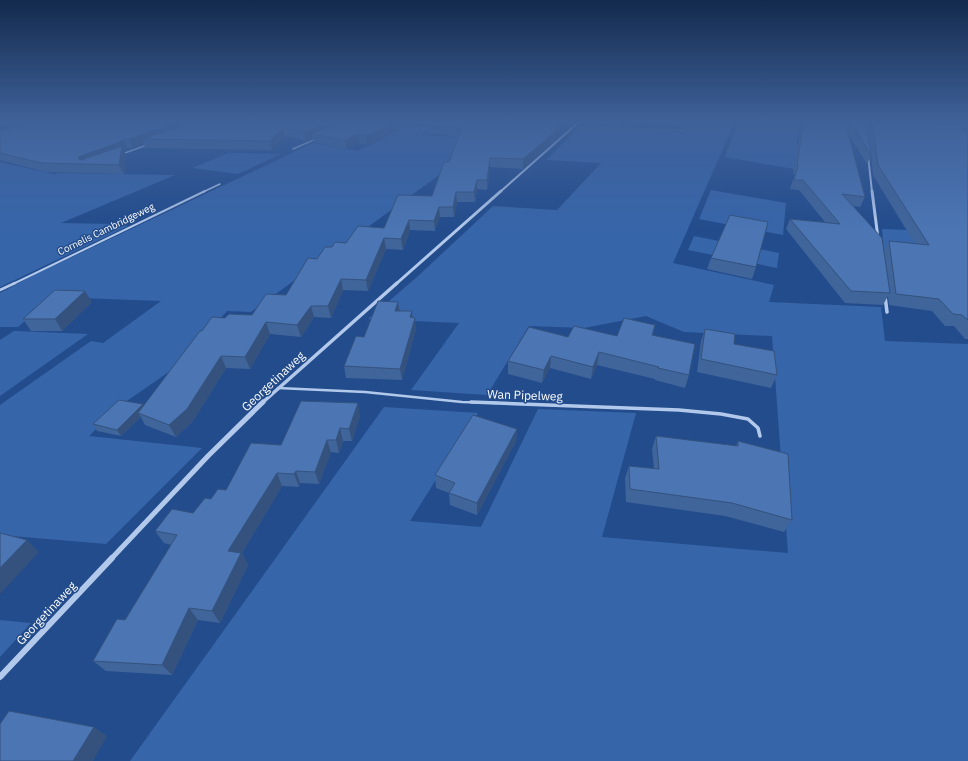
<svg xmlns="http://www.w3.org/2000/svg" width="968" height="761" font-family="'IBM Plex Sans',sans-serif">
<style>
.green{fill:#3765a9}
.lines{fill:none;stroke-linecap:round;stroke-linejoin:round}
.service-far3{stroke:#b2c9eb;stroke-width:1.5}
.service-far2{stroke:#b2c9eb;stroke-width:2}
.service-far1{stroke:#b2c9eb;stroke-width:2.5}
.service{stroke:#b2c9eb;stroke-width:3.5}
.minor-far4{stroke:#b2c9eb;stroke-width:2}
.minor-far3{stroke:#b2c9eb;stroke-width:3}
.minor-far2{stroke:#b2c9eb;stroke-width:3.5}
.minor-far1{stroke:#b2c9eb;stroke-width:5}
.minor{stroke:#b2c9eb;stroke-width:6}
.wall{fill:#40659a;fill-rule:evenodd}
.shaded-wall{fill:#34527d}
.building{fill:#4b75b3;stroke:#34527d}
.labels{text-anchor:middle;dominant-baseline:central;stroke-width:3;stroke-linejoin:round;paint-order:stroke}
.far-street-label{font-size:10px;fill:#fff;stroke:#234c8c}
.street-label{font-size:12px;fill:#fff;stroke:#234c8c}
</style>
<rect width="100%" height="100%" fill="#234c8c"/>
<path class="green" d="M408 121H436L421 135 452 137 467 128 464 157 251 312 227 311 176 367 121 405 89 436 202 448 106 544 0 535V405L91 341 103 343 161 301 53 297 18 327H0V293L36 274 313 143 357 151 383 139Z
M681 121H735L673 263 774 285 769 302 881 307 885 341 968 344V761H130L384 407 478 413 410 521 481 527 538 409 636 413 602 537 788 553 772 336 684 332 646 316 584 328 529 326 487 395 411 390 459 323 368 319 417 277 493 206 557 210 601 163 546 160 581 126 684 129Z
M739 121H801L797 143 805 164H795L794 169 725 157Z
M229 153 281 154 238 174 192 168Z
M0 162 54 174 58 173 175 175 61 223 115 224 128 226 0 287Z
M711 190 786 203 783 235 699 219Z
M882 229 964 232 884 252Z
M694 236 779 253 777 268 688 250Z
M14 331 88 334 0 396V340Z
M0 620 31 623 0 657Z"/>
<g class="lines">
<path class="service-far3" d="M293 149 316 139
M122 154 147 145
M203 192 220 184"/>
<path class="service-far2" d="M13 284 205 191"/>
<path class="service-far1" d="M0 290 15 283
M278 388 365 392 462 402 498 403"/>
<path class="service" d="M471 402 679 410 721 414 748 419 758 428 760 436"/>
<path class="minor-far4" d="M868 155 872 192
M500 192 580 121"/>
<path class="minor-far3" d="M872 191 878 238
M396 284 501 191"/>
<path class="minor-far2" d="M885 296 887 312
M262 403 397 283"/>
<path class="minor-far1" d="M111 559 208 456 263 402"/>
<path class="minor" d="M0 677 112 558"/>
</g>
<path class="wall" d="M0 121H564L554 141 523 169 490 167 487 190 477 189 475 202H457L454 217H440L435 231 410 230 403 250 386 249 368 291 343 290 331 318 314 317 301 337 270 334 250 369 226 368 193 421 176 437 145 425 141 417 121 436 97 431 93 424 144 405 202 331 225 318 252 315 286 295 317 259 332 247 346 243 384 228 432 196 449 162 459 136 396 131 367 145 359 143 347 149 314 142 313 138 306 141 285 136 272 150 145 148 144 144 132 148H127L126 150 124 151 126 155 124 174 46 172 0 160Z
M582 121H624L618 127 582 122Z
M650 121H679V125L652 124Z
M802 121H866L868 131 870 126H867L866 121H968V339H965L954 326H945L932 311 889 305 888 296 883 305 845 303 786 229 790 219 825 222 799 190 790 189 795 174H793ZM847 132 867 164 871 155 873 175 915 244 889 241 884 250 853 206 860 207 865 197Z
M711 258 756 267 752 279 707 269Z
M92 302 62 331H31L23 319Z
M399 311 412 318 416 329 402 380 346 378 344 366 364 337Z
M655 325 653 335 689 375 685 388 655 380V379L597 365 591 379 550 368 542 383 508 374V361L568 337 617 336Z
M705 329 734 344 777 375 771 388 697 372 701 341Z
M360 416 352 441H343L339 453 331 452 319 484 300 483 299 487 282 486 242 553 248 565 220 623 198 620 172 675 106 671 93 661 125 620 171 545 164 543 155 531 193 513 211 499 226 490 281 445Z
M517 429 516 441 477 515 450 505 449 493 436 488 435 475Z
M656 436 736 446 738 441 792 520 784 532 725 516 626 502 625 478 629 466 654 469 652 449Z"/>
<path class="shaded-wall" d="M20 121H51L0 137V127Z
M183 121H209L142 139 144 144 132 148 129 139Z
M331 121H351L312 134 313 138 306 141 304 132Z
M561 121H564L554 141 523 169V159Z
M619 121H624L618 127Z
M395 122 396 131 367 145 366 136Z
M283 128 285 136 272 150 270 141Z
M358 134 359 143 347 149 345 140Z
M123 139 127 148 126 150 124 151 126 155 124 174 119 165 89 164 79 159 78 157Z
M490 158V167L487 190V180Z
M477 180V189L475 202 474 192Z
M456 192 457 202 454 217 453 207Z
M439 207 440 217 435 231 434 221Z
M409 220 410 230 403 250 401 239Z
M384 238 386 249 368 291 366 280Z
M341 279 343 290 331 318 328 306Z
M85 291 92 302 62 331 55 319Z
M398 302 400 313 395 311Z
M311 306 314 317 301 337 297 325Z
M412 311 413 322 410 317Z
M415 318 416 329 402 380 400 369Z
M266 322 270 334 250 369 245 357Z
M599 352 597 365 591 379 593 367Z
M221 356 226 368 193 421 176 437 169 425Z
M551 356 550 368 542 383 544 370Z
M358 403 360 416 352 441 349 429Z
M143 404 147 411 138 413 141 417 121 436 117 430Z
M340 428 343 441 339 453 336 440Z
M517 429 516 441 477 515V503Z
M327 440 331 452 319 484 315 472Z
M296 471 300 483 299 487 294 474Z
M277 473 282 486 242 553 248 565 220 623 212 611 228 551Z
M27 540 39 552 0 594V568Z
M189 608 198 620 172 675 162 665Z
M94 727 107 736 93 761H73Z"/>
<path class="building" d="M0 121H20L0 127Z
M35 121H183L129 139H123V141L78 157 79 159 81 160 122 146 119 165 41 163 0 153V131Z
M197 121H331L304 132 283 128 270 141 142 139Z
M342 121H561L555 132 523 159 490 158 487 180H477L474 192H456L453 207H439L434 221 409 220 401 239 384 238 366 280 341 279 328 306H311L297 325 266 322 245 357 221 356 187 409 169 425 138 413 200 331H202L212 317 225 318 229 314 252 315 266 294 286 295 308 258 317 259 325 247H332L335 242 346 243 358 226 384 228 398 195 432 196 444 162H449L462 128 395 122 366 136 358 134 345 140 312 134Z
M804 121H845L865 197 842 194 882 238 890 293 851 291 790 219 840 224 803 180H794L798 165H797Z
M850 121H866L871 155Z
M872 122 968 125V129H962L968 133V320L962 315 953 314 939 299 896 294 889 241 929 245 878 165Z
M730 215 768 222 756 267 711 258Z
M55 290 85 291 55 319H23Z
M378 301 398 302 395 311H412L410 317 415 318 400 369 344 366 356 336 364 337Z
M624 318 655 325 652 335 695 344 689 375 658 368 659 367 599 352 593 367 551 356 544 370 508 361 529 327 568 337 574 326 617 336Z
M705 329 735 334 734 344 774 351 777 375 701 359Z
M119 400 143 404 117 430 93 424Z
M301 401 358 403 349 429 340 428 336 440H327L315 472 296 471 294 474 277 473 228 551 241 553 212 611 189 608 162 665 93 661 117 619 125 620 177 535 155 531 172 509 193 513 205 498 211 499 218 489 226 490 251 443 281 445Z
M473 415 517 429 477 503 449 493 455 483 435 475Z
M656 436 738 446V441L788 454 792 520 732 503 630 489 629 466 659 469Z
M0 533 27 540 0 568Z
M9 711 94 727 73 761H0V724Z"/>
<linearGradient id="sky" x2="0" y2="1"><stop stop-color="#132a4d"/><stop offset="0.53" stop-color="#3f6199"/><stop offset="1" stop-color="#3f6199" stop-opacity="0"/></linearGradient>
<rect width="968" height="228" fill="url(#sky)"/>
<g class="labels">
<g class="far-street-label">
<text transform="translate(106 229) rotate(-26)">Cornelis Cambridgeweg</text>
</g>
<g class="street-label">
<text transform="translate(273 381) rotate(-43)">Georgetinaweg</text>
<text transform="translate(525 395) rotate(2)">Wan Pipelweg</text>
<text transform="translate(46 613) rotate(-47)">Georgetinaweg</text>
</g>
</g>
</svg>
